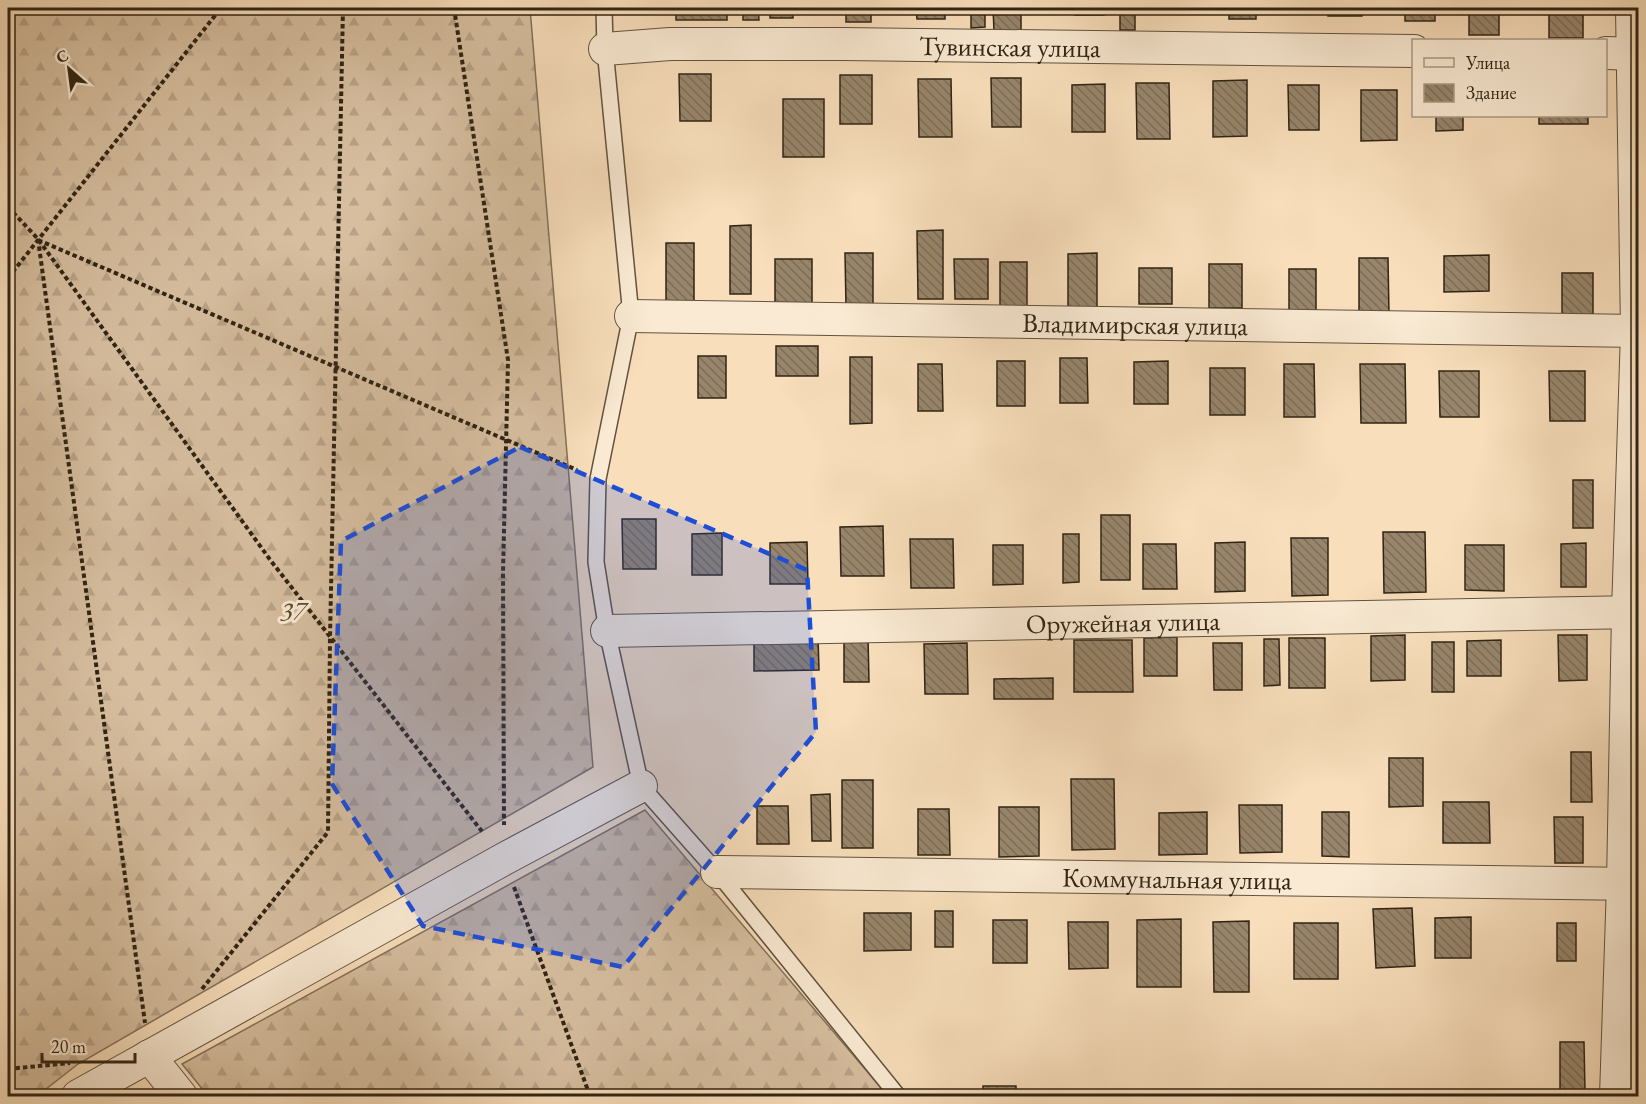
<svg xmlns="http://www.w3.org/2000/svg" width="1646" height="1104" font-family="'EB Garamond',serif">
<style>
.forest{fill:url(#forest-firs);stroke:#83715a;stroke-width:1.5}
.building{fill:url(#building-back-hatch);stroke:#302414;stroke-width:1.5}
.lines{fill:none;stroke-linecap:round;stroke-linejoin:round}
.service-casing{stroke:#62523e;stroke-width:18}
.minor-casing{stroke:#62523e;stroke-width:34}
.path{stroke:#302414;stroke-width:4;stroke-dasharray:4.5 3;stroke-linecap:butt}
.service{stroke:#faead3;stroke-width:15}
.minor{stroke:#faead3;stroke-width:32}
.marked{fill:#1d4ed8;fill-opacity:0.2;stroke:#1d4ed8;stroke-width:4.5;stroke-dasharray:12 8;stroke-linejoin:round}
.labels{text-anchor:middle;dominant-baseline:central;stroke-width:6;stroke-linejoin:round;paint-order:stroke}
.street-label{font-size:27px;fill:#302414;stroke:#faead3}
.park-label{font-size:27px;font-style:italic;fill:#5a4a37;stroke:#faead3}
</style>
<defs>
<pattern id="forest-firs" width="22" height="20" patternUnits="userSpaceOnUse" patternTransform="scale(1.5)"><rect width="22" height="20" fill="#d6be9f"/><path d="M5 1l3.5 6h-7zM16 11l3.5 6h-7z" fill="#b8a388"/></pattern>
<pattern id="building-back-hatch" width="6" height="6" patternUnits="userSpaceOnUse" patternTransform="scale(1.5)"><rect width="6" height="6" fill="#98856b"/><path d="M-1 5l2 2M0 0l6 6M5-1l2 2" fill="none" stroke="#7c6d57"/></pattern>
</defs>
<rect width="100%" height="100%" fill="#f8debb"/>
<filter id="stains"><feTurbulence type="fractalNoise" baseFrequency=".00333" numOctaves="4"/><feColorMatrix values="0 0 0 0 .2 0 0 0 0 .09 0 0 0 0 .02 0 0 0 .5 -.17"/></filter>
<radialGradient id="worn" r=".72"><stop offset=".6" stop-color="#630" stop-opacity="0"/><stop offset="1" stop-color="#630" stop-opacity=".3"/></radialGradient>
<path class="forest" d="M8 8H530L593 767 78 1064 37 1096H8Z
M645 810 888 1096H208L182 1064Z"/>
<path class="building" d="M676 8H727V20H676Z
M743 8H758L759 20H743Z
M770 8H793V18H770Z
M846 8H871V22H846Z
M916 8H945V19H917Z
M971 8H985V27L971 28Z
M993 8H1021V31H994Z
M1075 8H1104V15H1075Z
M1120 8H1135V30H1120Z
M1229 8H1256V19H1229Z
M1328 8H1362V16H1328Z
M1405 8H1435V21H1405Z
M1469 8H1499V35H1469Z
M1549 8H1583V38H1549Z
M679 74H711V121H680Z
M840 75H872V124H840Z
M991 78H1021V127H992Z
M918 79H951L952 137H919Z
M1247 80V136L1213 137V81Z
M1136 83H1169L1170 139H1137Z
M1105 84V132H1072V85Z
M1288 85H1319V130H1289Z
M1361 90H1397V140L1361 141Z
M783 99H824V157H783Z
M1436 116H1463V130L1436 131Z
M1539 116H1588V124H1539Z
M751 225V294H730V226Z
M943 230V299H918L917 231Z
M666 243H694V301H666Z
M845 253H873V305L846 306Z
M1097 253V309H1068V254Z
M1489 255V291L1444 292V256Z
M1359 258H1388L1389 314H1359Z
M775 259H812V303H775Z
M954 259H988V299H955Z
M1000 262H1027V307H1000Z
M1209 264H1242V308H1209Z
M1139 268H1172V304H1139Z
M1289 269H1316V312H1289Z
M1562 273H1593V316H1562Z
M776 346H818V376H776Z
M698 356H726V398H698Z
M850 357H872V423L850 424Z
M1060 358H1087L1088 403H1060Z
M997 361H1025V406H997Z
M1168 361V404H1134V362Z
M918 364H942L943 411H918Z
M1284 364H1314L1315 417H1284Z
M1360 364H1405L1406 423H1361Z
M1210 368H1245V415H1210Z
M1439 371H1479V417H1440Z
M1549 371H1585V421H1550Z
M1573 480H1593V528H1573Z
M1101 515H1130V580H1101Z
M622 519H656V569H623Z
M883 526 884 576H841L840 527Z
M1383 532H1425L1426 592 1384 593Z
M722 533V575H692V534Z
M1063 534H1079V582L1063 583Z
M1291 538H1328V595L1292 596Z
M910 539H953L954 588H911Z
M807 542 808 584H770V543Z
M1245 542V591L1215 592V543Z
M1586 543V587H1561V544Z
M1143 544H1176L1177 589H1143Z
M993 545H1023V584L993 585Z
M1465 545H1504V591L1465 590Z
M1405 635V680L1371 681V636Z
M1558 635H1587V680L1559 681Z
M868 636 869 682H844V637Z
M818 637 819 670 754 671V638Z
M1177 637V676H1144V638Z
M1289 638H1325V688H1289Z
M1264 639H1279L1280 685 1264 686Z
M1074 640H1132L1133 692H1074Z
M1501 640V676H1467V641Z
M1432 642H1454V692H1432Z
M967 643 968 694H925L924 644Z
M1213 643H1242V690H1214Z
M1053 678V699H994V679Z
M1571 752H1591L1592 802H1571Z
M1389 758H1423V806L1389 807Z
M1071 779H1114L1115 849 1072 850Z
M842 780H873V848H842Z
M830 794 831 841H812L811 795Z
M1443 802H1489L1490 843H1443Z
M1239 805H1282V852L1240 853Z
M757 806H788L789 844H757Z
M999 807H1039V856L999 857Z
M918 809H949L950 855H918Z
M1207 812V854L1159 855V813Z
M1322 812H1349V857L1322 856Z
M1554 817H1583V863H1555Z
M1412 908 1415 966 1376 968 1373 909Z
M935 911H953V947H935Z
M864 913H911V950L864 951Z
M1471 917V958H1435V918Z
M1181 919V987H1137V920Z
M993 920H1027V963H993Z
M1249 921V992H1214L1213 922Z
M1068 922H1108V968L1069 969Z
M1294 923H1338V979H1294Z
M1557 923H1576V961H1557Z
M1560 1042H1584L1585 1091H1560Z
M983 1086H1016V1096H983Z
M1247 1090H1277V1096H1247Z
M1136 1093H1170V1096H1136Z"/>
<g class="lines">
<defs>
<path id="service" d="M604 8 605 49 631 316 598 479 596 562 607 631 641 786 717 872 898 1096"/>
<g id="minor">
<path id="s1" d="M605 49 670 44H843L1414 51"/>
<path d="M1606 53 1638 54"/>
<path id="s2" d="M631 316 1638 331"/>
<path id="s3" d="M607 631 1638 612"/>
<path id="s4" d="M717 872 1638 884"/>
<path d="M149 1056 181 1096"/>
<path d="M78 1096 504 859 641 786"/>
<path d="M1616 1096 1623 884 1628 612 1637 331 1632 8"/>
</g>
</defs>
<use href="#service" class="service-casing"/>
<use href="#minor" class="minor-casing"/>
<path class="path" d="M454 8 508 360 503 573 504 825
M8 207 38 239 271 561 484 834
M38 239 145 1023
M38 240 577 470
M8 278 221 8
M514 887 590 1096
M202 989 328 832 330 638 343 8
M8 1069 70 1063"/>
<use href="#service" class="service"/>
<use href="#minor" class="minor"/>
</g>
<path class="marked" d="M520 447 807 570 816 732 623 967 423 926 332 784 341 541Z"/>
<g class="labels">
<g class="street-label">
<text stroke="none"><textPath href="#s1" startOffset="405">Тувинская улица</textPath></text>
<text stroke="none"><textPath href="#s2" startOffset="504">Владимирская улица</textPath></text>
<text stroke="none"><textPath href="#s3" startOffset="516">Оружейная улица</textPath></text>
<text stroke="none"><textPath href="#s4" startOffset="460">Коммунальная улица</textPath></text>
</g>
<g class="park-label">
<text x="293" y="610">37</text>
</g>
</g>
<rect width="1646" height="1104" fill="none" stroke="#f8debb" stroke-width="30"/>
<rect x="9" y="9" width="1628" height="1086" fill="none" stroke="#302414" stroke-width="3"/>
<rect x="15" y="15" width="1616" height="1074" fill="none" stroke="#302414" stroke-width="1.5"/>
<rect x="1412" y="39" width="195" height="78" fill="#faead3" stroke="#a99b87" stroke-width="1.5"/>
<rect x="1424" y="58" width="30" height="9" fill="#faead3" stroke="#a99b87" stroke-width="1.5"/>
<text x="1466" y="69" font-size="18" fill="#302414">Улица</text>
<rect x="1424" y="84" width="30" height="18" fill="url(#building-back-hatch)" stroke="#a99b87" stroke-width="1.5"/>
<text x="1466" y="99" font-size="18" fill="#302414">Здание</text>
<g transform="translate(69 69) rotate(332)" stroke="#faead3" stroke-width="4.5" paint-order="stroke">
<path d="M0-4.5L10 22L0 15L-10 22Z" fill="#302414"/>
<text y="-9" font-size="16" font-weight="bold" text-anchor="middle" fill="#302414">С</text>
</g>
<path d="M42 1053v9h93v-9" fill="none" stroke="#302414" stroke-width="3"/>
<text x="51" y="1053" font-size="18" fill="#302414" stroke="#faead3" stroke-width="4.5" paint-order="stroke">20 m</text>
<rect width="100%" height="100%" filter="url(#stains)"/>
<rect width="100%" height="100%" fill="url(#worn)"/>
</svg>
